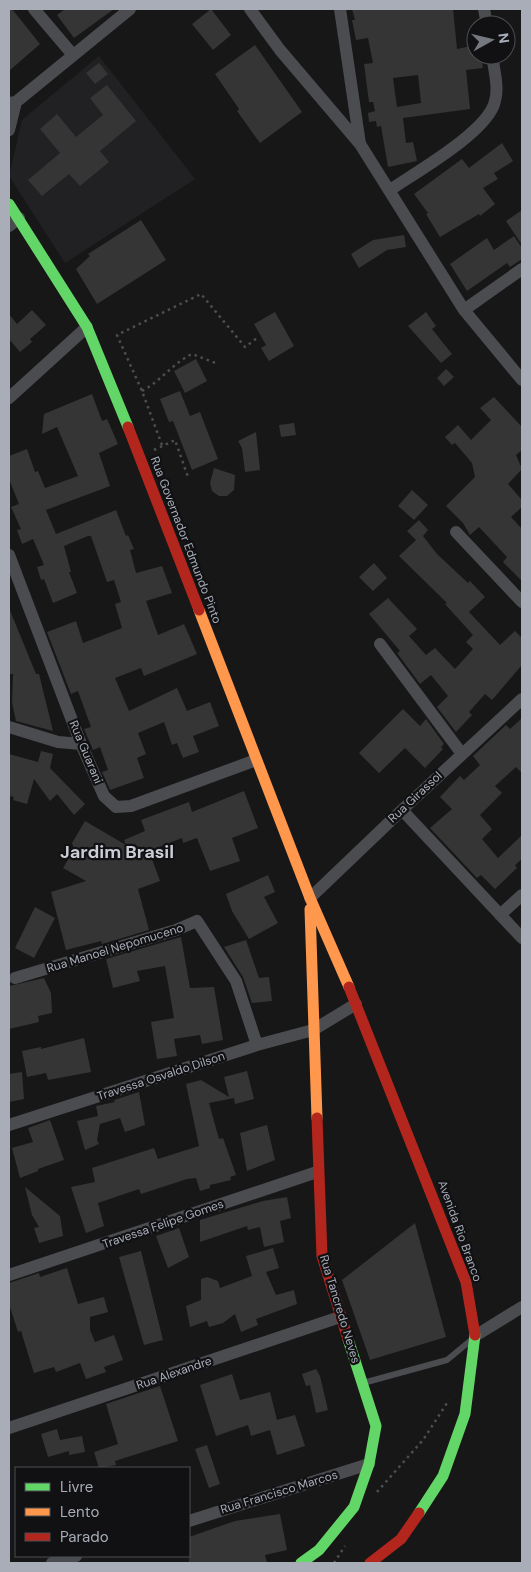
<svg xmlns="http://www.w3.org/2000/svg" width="531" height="1572" font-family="'DM Sans',sans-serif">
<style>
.built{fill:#212123}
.building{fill:#353536;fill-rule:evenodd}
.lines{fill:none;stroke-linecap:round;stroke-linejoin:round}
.path{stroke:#4d4e52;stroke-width:2.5;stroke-dasharray:2.5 4;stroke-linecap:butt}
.lane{stroke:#4b4c50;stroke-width:6}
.street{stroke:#4b4c50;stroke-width:12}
.fast{stroke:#63d668;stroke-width:11}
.slow{stroke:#ff974d;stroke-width:11}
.jam{stroke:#b3261e;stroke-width:11}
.labels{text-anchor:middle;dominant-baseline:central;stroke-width:4.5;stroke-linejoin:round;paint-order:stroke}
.street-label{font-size:12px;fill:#a8adb8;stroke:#111113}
.district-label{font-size:18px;font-weight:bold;fill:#c9ccd4;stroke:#111113}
</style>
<rect width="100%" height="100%" fill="#171717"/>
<path class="built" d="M99 56 195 179 65 263 9 176 22 120Z"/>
<path class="building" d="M9 9H12L40 44 9 71Z
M65 9H114L74 38 57 15Z
M211 9 231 35 213 50 192 24Z
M352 9H453L457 49 476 45V55H481L483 68 466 70 470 109 403 118 406 143 413 142 417 161 388 167 381 126 377 127 376 121 369 122 368 113 375 111 373 102H369L364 64 373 63 368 38 356 40 352 20H355ZM418 75 421 103 397 107 393 78Z
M255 45 302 112 260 143 237 111 239 109 215 74Z
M99 63 108 74 95 84 86 73Z
M107 85 136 121 100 151 109 162 80 186 69 174 42 196 28 180 60 153 40 129 57 114 76 137 103 115 90 98Z
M502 143 513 161 494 173 498 179 483 188 495 204 480 216 479 214 440 237 426 214 428 213 414 194 462 159 469 168Z
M522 210V245L506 221Z
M141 220 166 260 97 304 76 269 90 256 88 254Z
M404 235 406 247 387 250 359 268 351 254 373 240Z
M514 236 522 248V259L510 267 507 263 467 291 450 264 487 238 494 250Z
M32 310 46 325 30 339 32 342 20 352 9 339V314L17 324Z
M275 312 294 346 269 361 261 348 266 345 254 324Z
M426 312 436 326 432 329 452 354 441 363 408 326Z
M196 359 207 381 185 393 174 371Z
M446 369 454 377 444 386 437 378Z
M180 391 190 416 200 412 218 459 192 470 173 421 169 422 160 399Z
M92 394 102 421 107 419 118 444 99 453 110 486 46 510 56 534 116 510 126 536 128 535 134 549 130 550 136 573 162 566 172 593 146 601 158 635 184 624 197 654 144 676 141 668 115 678 129 711 177 688 187 711 210 702 219 726 193 736 199 752 183 758 177 743 172 745 164 722 138 733 146 754 137 758 144 778 110 790 102 772 108 770 100 747 93 750 84 729 91 727 78 691 71 694 47 632 76 621 83 643 122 628 115 604 121 602 114 580 107 582 91 536H88L64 546 71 572H69L77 593 53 603 44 579 41 580 37 567 44 565 33 539 22 544 17 530 21 529 11 507 19 504 9 479V456L27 449 35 472 38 471 45 488 78 476 57 427 42 434 44 414Z
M494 397 522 427V450L516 455 522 469 508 484 522 500V507L511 517 522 529V581L503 562 507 557 479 527 470 535 463 523 446 506 475 477 472 463 455 443 452 445 445 437 458 425 471 440 491 420 480 408Z
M294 423 296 435 281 437 279 425Z
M256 432 260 470 245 472 242 448 238 441Z
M214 468 235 475 234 490 227 496H219L212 491 210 483Z
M412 490 428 505 414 520 398 506Z
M419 520 428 530 423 536 437 554 468 583 470 581 485 597 469 612 500 645 515 631 522 638V665L492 700 485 694 469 712 472 715 456 732 437 707 448 696 431 675 420 684 397 653 400 651 369 614 388 598 417 629 409 636 426 655 435 648 455 669 473 649 466 642 473 635 445 604 447 603 399 556 416 540 407 531Z
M374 563 387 578 373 591 359 577Z
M9 608 36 674H39L53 731 16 721 12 703 13 674H9Z
M403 709 420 726 426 719 444 744 441 747 443 749 425 768 405 748 379 773 359 753Z
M522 718V773L516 767 495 786 502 793 480 815 492 829 482 839 498 858 522 835V859L515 865 517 868 495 889 481 875 477 878 430 828 452 809 440 797 460 776 464 780 480 765 473 756 506 725 510 729Z
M41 751 53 754 50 768 85 804 74 815 57 794 50 801 34 779 27 804 13 800 14 797 9 796V754L38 762Z
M244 791 258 828 232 838 240 861 210 871 197 838 183 843 182 838 149 851 160 881 138 889 149 930 102 944 101 941 66 950 51 892 86 881 63 868 74 849 72 843 85 821 126 845 124 840 145 831 141 820 189 802 192 812Z
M268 875 275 892 264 897 278 923 249 939 232 911 226 894Z
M35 907 55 918 34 958 15 948Z
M181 937 190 988 214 987 223 1040 202 1044 200 1035 174 1039 177 1056 157 1059 151 1022 174 1018 165 966 137 971 140 981 113 988 106 959Z
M246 940 259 978 269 977 272 1001 252 1003 243 977 224 947Z
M44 978 51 993 52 1013 38 1016 39 1022 9 1029V986Z
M84 1038 91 1072 48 1080 46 1073 27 1077 22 1051 41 1047V1049Z
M247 1071 254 1099 235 1104 234 1098 209 1103 219 1139 223 1138 236 1175 230 1177 231 1180 210 1185V1188L200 1191 196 1178 187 1179 141 1194 139 1189 98 1203 104 1226 86 1233 71 1187 95 1182 92 1168 154 1148 158 1159 199 1146 186 1084 201 1080 229 1097 224 1077Z
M22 1072 24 1099 9 1102V1074Z
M139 1092 145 1125 125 1132 120 1118 100 1124 97 1140 99 1144 85 1150 77 1121 98 1116 96 1106 115 1102 114 1100Z
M50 1120 64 1160 38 1169V1171L20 1178 12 1148 33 1142 28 1128Z
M267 1125 275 1160 247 1171 240 1133Z
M25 1187 60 1216 63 1236 39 1243 34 1228 39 1227 32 1215Z
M287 1197 291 1218 280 1221 284 1242 264 1247 260 1227 248 1230 247 1226 200 1242V1220L263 1201Z
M415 1223 446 1337 370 1360 342 1280Z
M179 1228 189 1257 168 1268 156 1236Z
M273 1248 279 1268 266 1272 276 1295 294 1290 297 1304 256 1319 258 1325 241 1332 235 1314 223 1323 209 1327 207 1321 190 1327 186 1306 201 1300V1279L207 1277 218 1281 220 1288 252 1276 246 1256Z
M141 1251 163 1340 144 1345 119 1257Z
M67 1268 78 1304 104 1297 108 1312 90 1317V1330L95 1342 114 1335 123 1360 104 1367 106 1372 86 1379 80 1363 56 1372 54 1367 34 1373 21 1331 18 1332 9 1304V1283L39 1273 40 1277Z
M316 1369 320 1376 328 1410 316 1413 310 1385 306 1386 302 1374Z
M232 1374 240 1400 270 1392 277 1420 295 1415 305 1446 277 1455 270 1430 251 1436 248 1425 216 1436 200 1385Z
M160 1386 178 1441 115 1461 116 1465 99 1468 94 1452 118 1444 106 1404Z
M57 1429 60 1440 82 1436 85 1452 69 1455V1451L48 1457 41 1434Z
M207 1445 220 1484 209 1488 195 1449Z
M280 1514 287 1550 265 1555 267 1563H189V1537L235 1521Z"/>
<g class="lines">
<path class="path" d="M142 391C161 381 173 363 192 354L218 364
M162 445 142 391 117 335 201 294 245 347 257 338
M154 450 175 440 188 477
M377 1492 423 1440 449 1400
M334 1563 345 1546"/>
<path class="lane" d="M363 1383 447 1360 470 1341"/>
<path class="street" d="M34 9 73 55
M250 9 280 50 360 144 464 310 522 380
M340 9 360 144
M484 9 487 25
M9 103 16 102 130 9
M9 130 16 102
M390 190C416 172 489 131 495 101 499 87 494 70 492 55
M9 226 19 218
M464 310 522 269
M9 398 87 327
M456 532 522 602
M9 555 81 744 104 796 116 807 131 806 256 760
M380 644 462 754
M9 727 58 742 81 744
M402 810 522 938
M310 898 402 810 522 699
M500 915 522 895
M15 978 176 930 197 921 236 981 257 1045
M9 1125 257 1045 313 1030 356 1004
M9 1275 317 1172
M475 1336 522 1307
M9 1428 340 1317
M189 1521 369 1464
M52 1563 76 1556"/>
<path class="fast" d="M9 204 87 327 128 427
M419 1513 443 1476 465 1414 475 1335
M301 1563 319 1550 354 1507 369 1464 376 1426 348 1339"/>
<path class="slow" d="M199 610 310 898 349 987
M310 909 317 1118"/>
<path class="jam" d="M128 427 199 610
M349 987 466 1282 475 1335
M317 1118 322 1256 348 1339
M370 1563 401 1539 419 1513"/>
</g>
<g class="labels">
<g class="street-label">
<text transform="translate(186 540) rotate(69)">Rua Governador Edmundo Pinto</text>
<text transform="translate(86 752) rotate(67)">Rua Guarani</text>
<text transform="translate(415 797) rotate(-43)">Rua Girassol</text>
<text transform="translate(115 948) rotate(-17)">Rua Manoel Nepomuceno</text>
<text transform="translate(161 1076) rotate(-18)">Travessa Osvaldo Dilson</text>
<text transform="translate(163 1224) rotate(-19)">Travessa Felipe Gomes</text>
<text transform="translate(460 1231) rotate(70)">Avenida Rio Branco</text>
<text transform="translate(340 1309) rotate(73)">Rua Tancredo Neves</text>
<text transform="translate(174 1373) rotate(-19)">Rua Alexandre</text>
<text transform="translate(279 1492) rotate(-17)">Rua Francisco Marcos</text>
</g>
<g class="district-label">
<text x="117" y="852">Jardim Brasil</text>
</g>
</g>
<rect width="531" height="1572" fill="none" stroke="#a8adb8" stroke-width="20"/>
<rect x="15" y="1467" width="175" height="90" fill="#111113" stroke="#4d4f55"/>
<rect x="25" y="1483" width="25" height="8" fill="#63d668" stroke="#4d4f55"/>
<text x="60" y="1492" font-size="15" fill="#a8adb8">Livre</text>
<rect x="25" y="1508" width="25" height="8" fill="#ff974d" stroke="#4d4f55"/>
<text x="60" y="1517" font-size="15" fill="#a8adb8">Lento</text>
<rect x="25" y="1533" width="25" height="8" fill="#b3261e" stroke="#4d4f55"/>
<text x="60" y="1542" font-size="15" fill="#a8adb8">Parado</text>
<g transform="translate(491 40) rotate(82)"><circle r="24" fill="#111113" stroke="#4d4f55"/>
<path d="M0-4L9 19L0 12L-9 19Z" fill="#757880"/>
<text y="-8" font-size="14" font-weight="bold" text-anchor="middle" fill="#a8adb8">N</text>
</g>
</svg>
